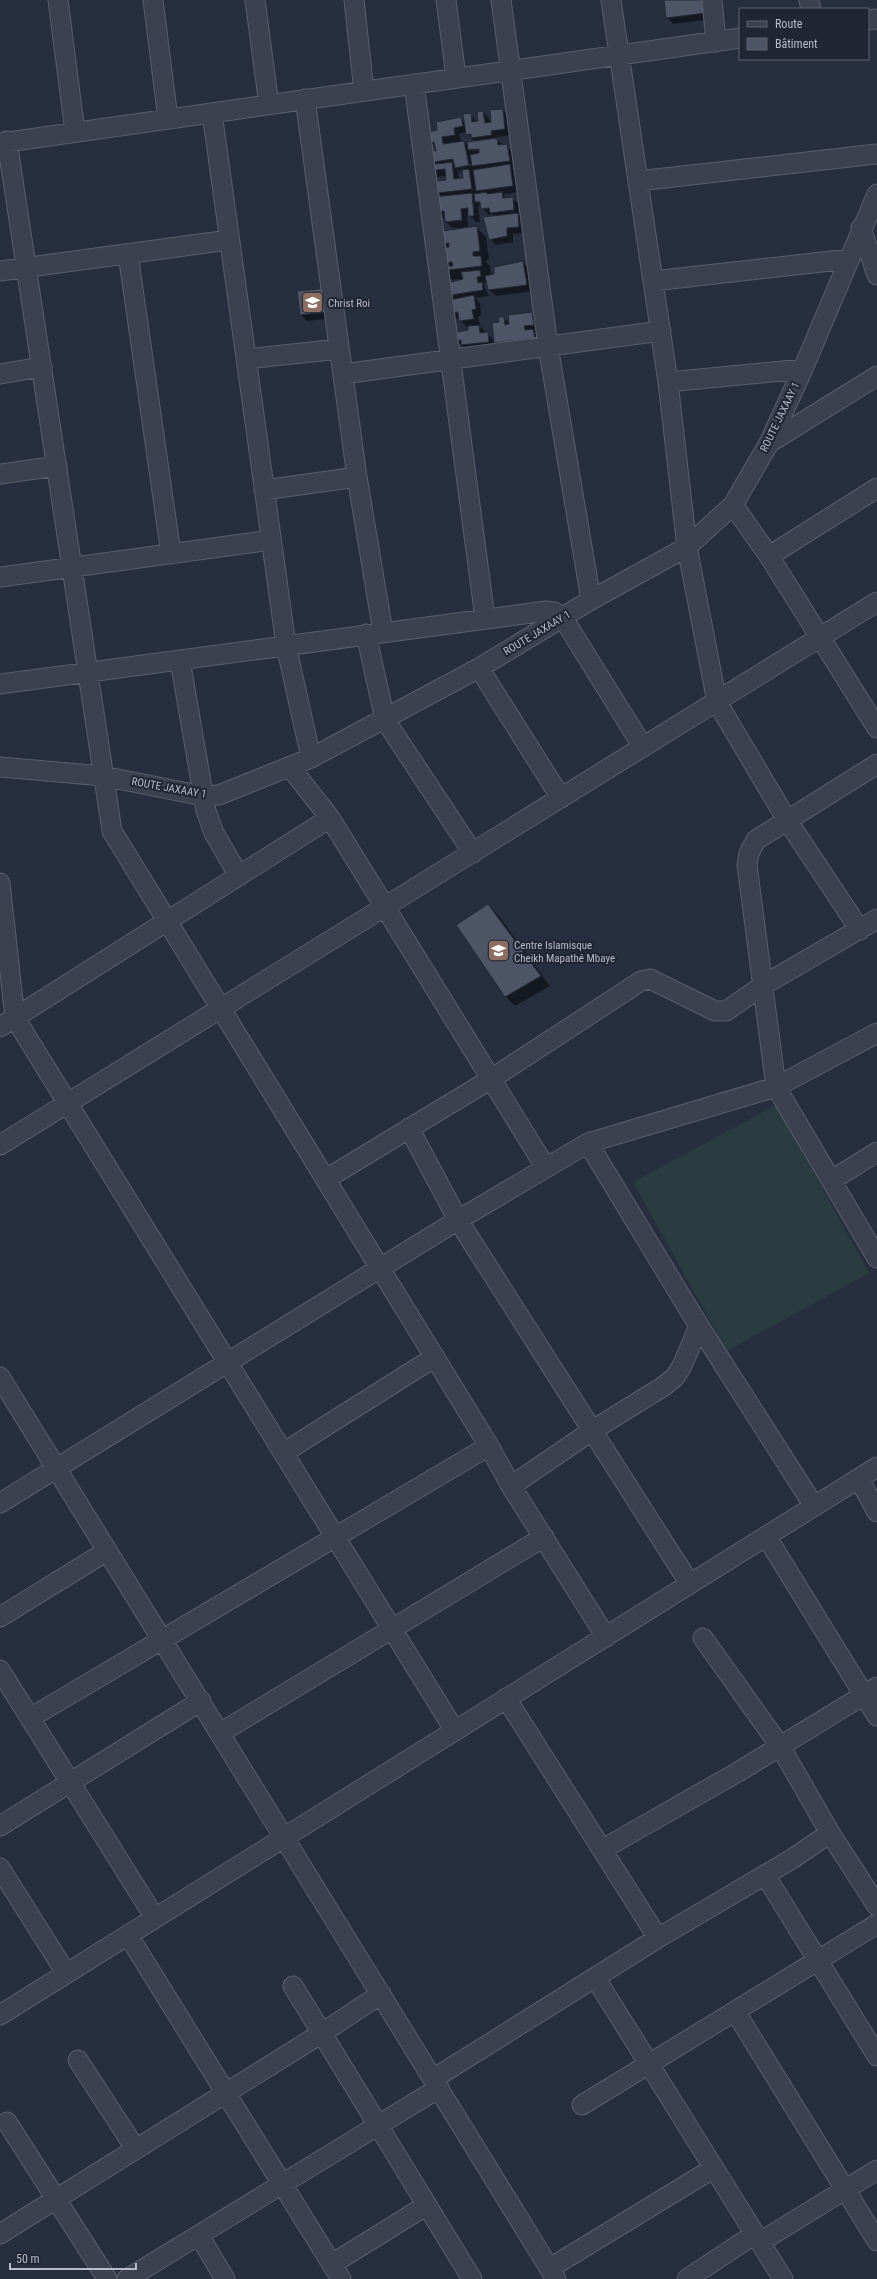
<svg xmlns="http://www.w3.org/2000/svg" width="877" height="2279" font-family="'Roboto Condensed',sans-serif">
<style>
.garden{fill:#2a3c40}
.shadow{fill:#0007;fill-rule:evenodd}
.building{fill:#4e5566;stroke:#222835}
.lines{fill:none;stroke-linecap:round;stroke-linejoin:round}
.minor-casing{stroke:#595f6c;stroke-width:21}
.minor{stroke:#3b414e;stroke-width:19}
.labels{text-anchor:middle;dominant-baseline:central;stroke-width:4;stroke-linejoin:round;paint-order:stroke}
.poi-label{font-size:11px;fill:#b8bcc9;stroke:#202633;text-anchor:start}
.street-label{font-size:11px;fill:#b8bcc9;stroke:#202633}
</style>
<rect width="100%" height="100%" fill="#272f3e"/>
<path class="garden" d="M776 1105 869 1273 727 1351 633 1182Z"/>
<path class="shadow" d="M665 0H709L712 19 673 24 667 17Z
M503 110 509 116 511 135 497 137V140L513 152 515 167 512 168 516 172 519 192 503 194 507 199 512 198 519 204 525 233 513 234V242L496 245 490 239 495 217 492 214 489 215 478 204 480 222H476L469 214 467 215 468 227 453 228 446 222V218H442L436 212 443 197 437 194 447 181V176L437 177 430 171 437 151 436 147 426 139 460 118 465 123 470 114 477 123 483 112 489 118 490 123ZM466 132 475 142 469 146 464 142H461L459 134ZM484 147V149L473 151V149ZM474 163V165L459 168V166ZM458 169 463 173 464 179H459Z
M476 227 486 237 489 260 485 261 490 266 491 276 523 263 529 269 533 291 496 296 489 290 487 282 483 283 489 296 475 298 480 303 481 315 478 317 480 325H478L495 341 500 323 503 318 510 324 532 313 538 320 540 331 534 332 539 337 540 344 502 349 494 341 495 348 469 351 454 340 470 331 469 326 466 327 459 318 455 319 446 296 460 279 450 280 441 271 439 244Z
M299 292 334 318 307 321 301 315Z
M488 905 498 915 550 986 515 1006 505 996Z"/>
<path class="building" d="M664 0H704L706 13 666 18Z
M503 109 505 129 491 131 492 135 471 138V134L466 135 463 114 471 113 472 122 478 121 477 112 483 111 485 123 491 122 490 110Z
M461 117 463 126 454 128 455 135 442 137 443 144 464 141 469 165 455 168 453 159 428 163 431 151H436L434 142 430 143 424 133 437 130 436 122Z
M497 138 498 145 507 144 510 161 472 166 470 155 479 153V149L468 150 467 142Z
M452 162 454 179 463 178 462 170 469 169 472 189 438 193 429 182 446 180 445 169 429 171 428 165Z
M510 164 513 186 476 191 473 170Z
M487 192V194L502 192 503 198 513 197 514 210 490 213 489 208 481 209 480 202H475L474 194Z
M472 193 474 216H468V208L461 209 462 220 445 222 444 211 435 212 433 197Z
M518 213 519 227 507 228V236L489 240 483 217Z
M477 226 480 251 473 252V256H481L482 266 440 271 439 267 453 266 452 262 441 263 439 248 449 247V243L438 244 436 232Z
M523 261 527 285 488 290 485 276 494 274V267Z
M480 270 481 276 477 277 478 283 482 282 483 290 445 296 444 284 463 279 461 272Z
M326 288 328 312 300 315 297 291Z
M474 295 476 309 472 310 474 319 459 321 458 312 447 313 445 301Z
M532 312 534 325 524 326 525 330 533 329 535 338 494 343 492 323 499 322 498 317H504L505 325 509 324 508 315Z
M479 325 480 333 488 332 489 342 461 345V340L453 341 452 333 468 330V326Z
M488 904 541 976 505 997 456 925Z"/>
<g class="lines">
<defs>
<path id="minor" d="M58 0 75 132
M153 0 168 119
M255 0 269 105
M354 0 364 91
M446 0 456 77
M501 0 548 346 591 600
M611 0 668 382 687 547 717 702 787 820 860 930
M712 0 716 42
M809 0 811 9
M868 20 877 19
M414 84 485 618
M305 99 357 477 383 632
M212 113 286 645 311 758
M7 141 112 831 489 1446 511 1486 606 1637
M0 143 740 38
M638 181 877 154
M861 228 877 275
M128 254 171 554
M0 271 229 240
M653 281 849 259
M246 359 339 349
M0 374 42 367
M343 374 661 331
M668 382 803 369
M769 443 877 376
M0 474 57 466
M264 490 357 477
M733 505 769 556 877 728
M769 556 877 488
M0 577 271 540
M366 634 385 720 473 853
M180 660 206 811 214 833 239 876
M479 668 561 798
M0 684 546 611 554 612 563 618 643 747
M877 764 756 840 749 853 747 865 776 1087 877 1258
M0 767 103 776 203 796 219 795 311 758 479 668 591 600 687 547 733 505 769 443 803 369 877 194
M290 767 330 818 546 1168
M0 883 15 1018 455 1731
M0 1027 330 818
M409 1128 458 1220 690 1584
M588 1143 699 1326 814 1506
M0 1145 877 602
M326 1179 491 1079 641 981 650 979 715 1011H726L762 986 877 919
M832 1180 877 1152
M0 1377 556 2279
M283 1453 435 1357
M859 1479 877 1512
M511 1486 593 1430 664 1386 675 1377 682 1366 699 1326
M0 1503 458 1220 588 1143 776 1087 877 1033
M766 1536 877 1716
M0 1617 107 1551
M703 1638 780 1746 830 1833 877 1906
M0 1670 155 1918
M506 1698 658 1938
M30 1718 489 1446
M220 1733 544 1537
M0 1826 201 1701
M603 1849 738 1772 877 1687
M0 1868 66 1973
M765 1875 877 2056
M128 1935 341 2279
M596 1979 783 2279
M293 1986 472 2279
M735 2011 877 2241
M0 2015 877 1467
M78 2060 135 2148
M433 2079 658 1938 792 1859 830 1833
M582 2105 877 1924
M7 2122 107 2279
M0 2234 322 2033 381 1994
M199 2235 225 2279
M760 2242 877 2170
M332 2264 427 2205
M550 2268 714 2168
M127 2279 439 2088
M687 2279 755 2234"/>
</defs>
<use href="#minor" class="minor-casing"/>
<use href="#minor" class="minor"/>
</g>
<defs>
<symbol id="school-square" viewBox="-11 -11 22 22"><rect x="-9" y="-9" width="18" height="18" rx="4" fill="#8d6e63" stroke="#202633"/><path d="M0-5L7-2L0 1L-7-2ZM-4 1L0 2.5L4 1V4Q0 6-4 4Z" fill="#fff"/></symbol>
</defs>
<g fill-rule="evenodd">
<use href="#school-square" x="300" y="290" width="25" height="25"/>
<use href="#school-square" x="486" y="938" width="25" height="25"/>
</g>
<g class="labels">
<g class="poi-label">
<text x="328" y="303">Christ Roi</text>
<text x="514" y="945">Centre Islamisque<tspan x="514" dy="13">Cheikh Mapathé Mbaye</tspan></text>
</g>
<g class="street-label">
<text transform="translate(780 417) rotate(-64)">ROUTE JAXAAY 1</text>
<text transform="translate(537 633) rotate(-31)">ROUTE JAXAAY 1</text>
<text transform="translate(169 788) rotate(10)">ROUTE JAXAAY 1</text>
</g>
</g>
<rect x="739" y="8" width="130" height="52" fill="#202633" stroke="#5d626f"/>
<rect x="747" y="21" width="20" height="6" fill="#3b414e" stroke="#5d626f"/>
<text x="775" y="28" font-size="12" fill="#b8bcc9">Route</text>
<rect x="747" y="38" width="20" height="12" fill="#4e5566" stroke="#5d626f"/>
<text x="775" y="48" font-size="12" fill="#b8bcc9">Bâtiment</text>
<path d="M10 2263v6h126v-6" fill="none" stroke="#b8bcc9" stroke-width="2"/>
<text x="16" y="2263" font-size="12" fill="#b8bcc9" stroke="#202633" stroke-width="3" paint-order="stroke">50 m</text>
</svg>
